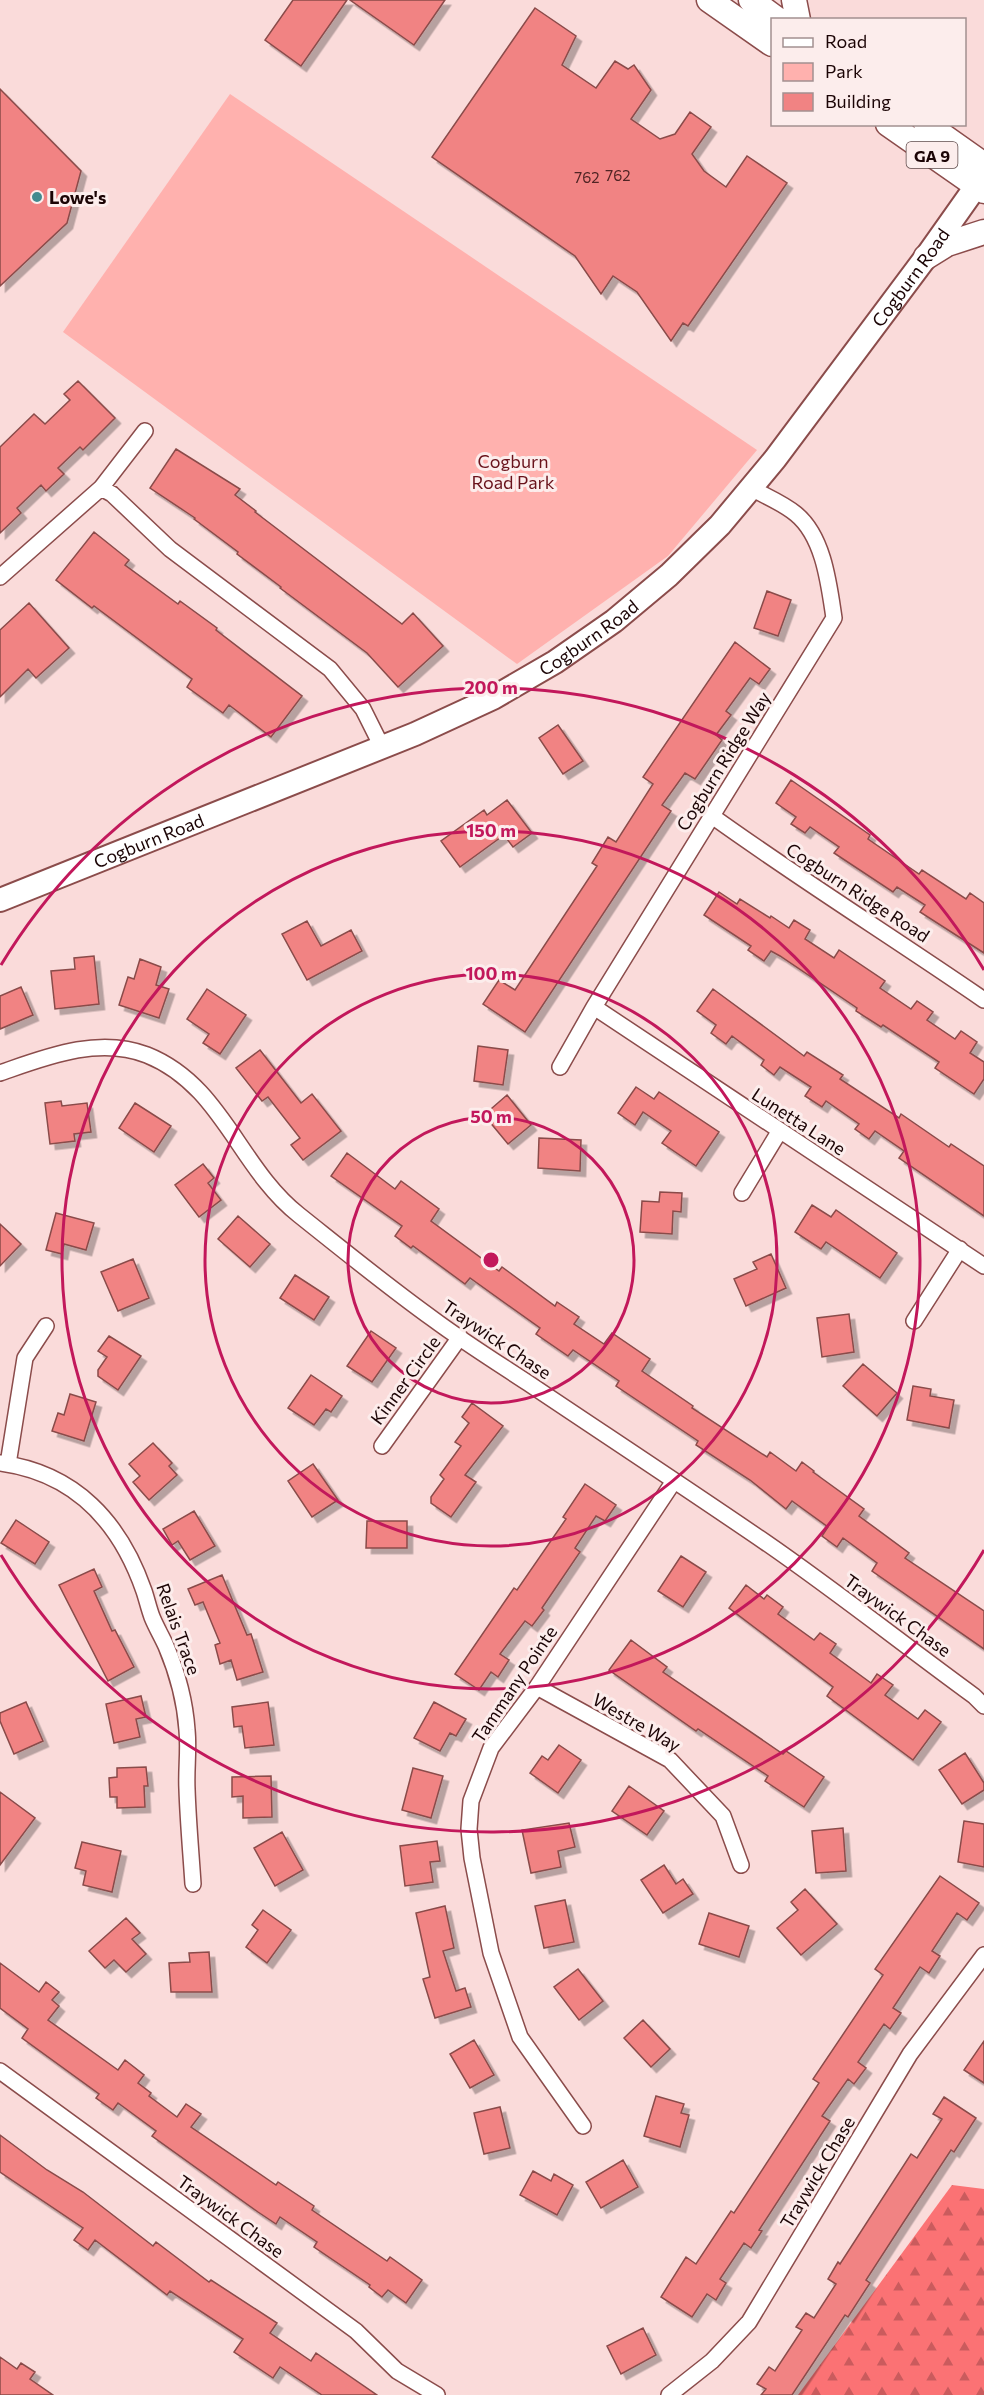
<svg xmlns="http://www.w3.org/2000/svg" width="984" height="2395" font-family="Commissioner,sans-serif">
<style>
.forest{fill:url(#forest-firs)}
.park{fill:#ffb1ae}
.building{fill:#f18383;stroke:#8a4b4a;stroke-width:1.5;filter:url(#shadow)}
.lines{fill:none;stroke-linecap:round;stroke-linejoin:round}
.street-casing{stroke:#8b4c4b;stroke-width:18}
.secondary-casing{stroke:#8b4c4b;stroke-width:26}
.primary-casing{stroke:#8b4c4b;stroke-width:27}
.street{stroke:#fff;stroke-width:15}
.secondary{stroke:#fff;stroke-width:22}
.primary{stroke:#fff;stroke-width:24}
.ring{fill:none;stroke:#c2185b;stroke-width:3}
.poi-dot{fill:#428a8f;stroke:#fcedec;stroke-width:2}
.labels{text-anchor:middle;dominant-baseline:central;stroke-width:6;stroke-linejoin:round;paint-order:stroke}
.number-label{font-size:15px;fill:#502424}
.shield{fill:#fcedec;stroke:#5e4a4a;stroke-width:1.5}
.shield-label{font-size:16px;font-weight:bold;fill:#1b0405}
.poi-label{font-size:18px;font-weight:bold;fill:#1b0405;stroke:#fcedec;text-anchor:start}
.street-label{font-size:18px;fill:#1b0405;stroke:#fcedec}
.park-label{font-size:18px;fill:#69121b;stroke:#fcedec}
.centre{fill:#c2185b;stroke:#fcedec;stroke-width:3}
.ring-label{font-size:18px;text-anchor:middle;font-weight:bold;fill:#c2185b;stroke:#fcedec;stroke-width:6;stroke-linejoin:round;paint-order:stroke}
</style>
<defs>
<pattern id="forest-firs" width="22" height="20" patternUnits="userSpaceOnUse" patternTransform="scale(1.5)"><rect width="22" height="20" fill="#fb7274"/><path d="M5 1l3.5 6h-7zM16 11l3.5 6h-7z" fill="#ca5b5d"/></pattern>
<filter id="shadow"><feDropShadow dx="5.5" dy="5.5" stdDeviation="0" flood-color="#0004"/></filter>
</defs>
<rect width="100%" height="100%" fill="#fadbda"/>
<path class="forest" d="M952 2185 984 2189V2395H798Z"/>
<path class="park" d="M230 94 757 450 668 556 517 664 63 332Z"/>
<path class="building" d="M293 0H347L301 66 265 40Z
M350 0H445L414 45Z
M535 8 576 36 562 65 596 88 615 61 628 69 634 65 651 90 631 119 660 139 675 134 690 112 711 127 692 154 704 171 726 187 747 156 787 183 688 326 683 323 671 341 637 292 613 276 601 294 575 256 432 157Z
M0 89 81 171 67 223 0 286Z
M78 381 115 418 83 450 80 447 58 468 64 474 46 491 41 485 17 508 21 513 0 533V447L34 414 45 424 70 400 64 394Z
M176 449 240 489 235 495 256 511 255 512 402 624 413 613 443 646 398 687 367 653 280 588 281 587 237 554 238 552 194 519 195 518 150 488Z
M94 532 129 560 125 565 178 604 180 601 217 628 216 630 302 696 271 737 229 705 223 713 187 687 192 679 94 606 92 608 56 580Z
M767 591 791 600 778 636 754 628Z
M29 603 69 648 36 678 28 669 0 697V630Z
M735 642 770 669 759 684 750 678 726 711 731 715 716 735 722 740 695 779 685 773 662 805 671 811 525 1032 483 1004 499 980 515 990 597 866 592 863 608 837 616 842 653 784 643 777Z
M558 725 583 761 563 774 539 738Z
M791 780 870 835 868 839 919 874 922 870 966 899 970 893 984 903V953L920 912 925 905 897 887 893 892 834 853 839 847 810 827 805 833 791 824 796 817 776 803Z
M507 800 532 833 513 847 504 835 460 867 441 841 484 810 487 815Z
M719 892 737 904 740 899 770 918 771 916 789 928 794 920 810 930 805 939 834 958 839 950 885 981 880 988 911 1009 917 1001 933 1012 927 1020 955 1039 961 1031 977 1042 970 1053 984 1062V1079L974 1094 935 1068 939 1062 883 1025 881 1027 856 1011 857 1008 780 956 771 951 764 961 748 950 751 946 704 915Z
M307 921 321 946 351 930 362 951 307 980 282 934Z
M94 956 99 1004 55 1009 51 971 75 969 74 958Z
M140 959 161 967 156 985 169 989 159 1018 119 1005 128 977 134 979Z
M21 987 33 1015 0 1029V996Z
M207 989 246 1015 220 1054 203 1043 209 1034 187 1019Z
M713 989 804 1056 807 1052 843 1075 840 1079 899 1118 901 1114 949 1147 951 1144 984 1166V1216L899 1158 904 1151 875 1131 869 1139 855 1129 859 1124 826 1101 822 1107 805 1096 811 1087 780 1067 774 1075 761 1065 764 1060 732 1036 726 1044 711 1033 716 1025 697 1011Z
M478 1046 508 1050 503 1085 474 1081Z
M260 1050 301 1103 312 1094 341 1131 303 1160 291 1145 300 1138 268 1097 262 1101 236 1068Z
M636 1087 654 1099 659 1092 719 1132 696 1166 662 1143 671 1131 643 1112 635 1125 618 1113Z
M507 1095 531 1125 508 1144 484 1115Z
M61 1101 62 1106 87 1103 91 1132 74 1134 75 1141 50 1144 45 1103Z
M135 1103 171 1126 154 1152 119 1128Z
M539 1138 581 1140 580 1171 538 1168Z
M347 1153 395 1189 401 1181 439 1209 431 1221 499 1271 502 1267 555 1306 557 1302 579 1317 574 1324 604 1344 612 1333 650 1359 642 1371 693 1406 692 1408 767 1457 770 1452 796 1471 802 1462 814 1471 813 1472 864 1509 859 1516 909 1553 905 1558 984 1611V1649L872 1571 877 1563 843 1538 837 1547 822 1536 828 1527 792 1501 786 1509 750 1480 696 1445 698 1441 616 1386 619 1381 573 1350 568 1356 536 1334 540 1328 470 1278 465 1284 413 1246 411 1248 395 1236 402 1226 331 1176Z
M203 1164 214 1178 208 1183 221 1200 199 1217 175 1185Z
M660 1192 682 1193 681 1212 673 1211 672 1234 640 1232 642 1201 659 1202Z
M812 1205 831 1217 836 1210 897 1253 880 1278 826 1242 821 1249 795 1232Z
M56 1213 94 1223 86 1250 64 1244 62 1254 46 1250Z
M238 1216 270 1244 250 1267 218 1239Z
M0 1224 21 1244 0 1266Z
M771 1254 786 1288 746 1306 734 1279 757 1269 753 1262Z
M133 1259 149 1298 118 1311 101 1272Z
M295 1275 329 1297 314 1320 280 1298Z
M849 1314 854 1352 822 1357 817 1318Z
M371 1331 396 1348 372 1382 347 1366Z
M109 1336 141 1356 118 1390 98 1376V1370L107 1357 98 1351Z
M863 1364 897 1393 877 1416 843 1386Z
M311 1375 342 1396 331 1412 326 1409 314 1425 288 1408Z
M913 1386 931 1389 930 1396 954 1400 949 1428 907 1420Z
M70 1394 96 1402 84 1441 52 1431 58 1413 64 1415Z
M472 1403 503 1426 465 1475 476 1482 451 1517 431 1503V1497L444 1479 440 1475 461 1446 455 1442 469 1423 462 1417Z
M153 1443 172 1463 169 1466 177 1475 149 1500 133 1482 140 1476 129 1464Z
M313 1464 338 1500 312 1517 288 1481Z
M585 1484 616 1505 605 1521 596 1516 575 1548 580 1552 542 1608 544 1610 532 1626 525 1621 500 1654 509 1660 498 1677 491 1672 479 1690 455 1674 514 1588 517 1590 566 1519 563 1517Z
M194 1511 215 1546 190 1560 178 1541 172 1545 163 1529Z
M16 1520 49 1542 35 1564 1 1543Z
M367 1521H407V1548H366Z
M681 1556 706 1572 683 1607 658 1591Z
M94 1569 102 1587 94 1591 112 1631 115 1630 134 1667 108 1681 59 1585Z
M222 1575 247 1635 251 1634 263 1672 237 1680 231 1660 220 1664 215 1645 220 1643 203 1602 195 1605 188 1589Z
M746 1585 764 1599 767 1595 783 1607 778 1614 814 1640 820 1633 836 1644 830 1653 871 1683 877 1674 893 1685 885 1695 918 1719 925 1710 941 1722 913 1760 827 1696 833 1687 729 1608Z
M631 1640 667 1667 663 1672 783 1754 786 1751 824 1777 804 1807 765 1781 768 1776 698 1729 696 1731 609 1670Z
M141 1696 146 1717 136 1719 140 1737 114 1743 106 1704Z
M26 1702 43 1741 14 1754 0 1721V1713Z
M268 1702 274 1745 245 1748 242 1726 234 1727 232 1707Z
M434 1702 466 1719 456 1736 450 1733 440 1751 414 1738Z
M559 1745 581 1760 558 1793 530 1773 542 1756 548 1760Z
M965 1753 984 1783V1790L962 1804 939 1770Z
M146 1767 148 1786H144L145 1807 117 1808V1797H110L109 1778 117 1777V1768Z
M413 1768 443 1776 431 1818 402 1810Z
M271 1776 272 1817 243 1818V1796L232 1797V1777Z
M629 1786 664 1811 647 1835 612 1811Z
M0 1792 35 1818 0 1865Z
M964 1821 984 1824V1867L958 1862Z
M569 1823 575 1847 558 1851 561 1867 531 1873 522 1830Z
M843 1828 846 1871 816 1873 812 1831Z
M282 1832 303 1870 275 1886 254 1848Z
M437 1841 440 1861 430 1862 433 1882 405 1886 400 1846Z
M82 1842 121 1851 112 1892 83 1885 86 1871 75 1868Z
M664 1865 676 1884 683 1879 693 1894 663 1913 641 1880Z
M940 1876 979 1903 967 1920 957 1913 932 1951 940 1956 929 1973 920 1967 893 2008 901 2013 890 2029 884 2024 858 2062 866 2068 854 2084 848 2079 822 2116 830 2121 759 2230 762 2231 751 2248 744 2243 720 2279 726 2283 716 2300 707 2294 692 2317 661 2297 686 2257 696 2264 731 2211 734 2213 819 2083 813 2079 883 1975 875 1969Z
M805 1889 837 1924 801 1955 777 1928 798 1910 791 1902Z
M565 1900 574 1942 544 1948 535 1906Z
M445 1906 454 1948 443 1951 456 1991 465 1988 471 2007 435 2018 423 1979 430 1977 416 1913Z
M263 1910 291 1930 267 1963 246 1947 258 1930 252 1925Z
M709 1913 749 1926 739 1957 699 1944Z
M126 1918 140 1933 132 1939 146 1954 126 1972 114 1960 105 1968 89 1951Z
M209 1952 212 1992H171L169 1963 190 1962 189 1953Z
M0 1963 39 1992 46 1982 59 1992 52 2000 59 2006 48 2020 118 2070 125 2060 144 2075 138 2083 151 2093 149 2096 177 2117 186 2104 201 2114 191 2127 276 2185 278 2182 314 2206 312 2210 387 2261 390 2257 422 2280 406 2303 388 2290 382 2297 369 2287 370 2285 314 2247 317 2242 280 2217 276 2224 258 2212 152 2136 156 2131 118 2103 113 2110 96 2098 99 2094 22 2038 28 2029 0 2008Z
M578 1969 603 2001 579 2020 554 1987Z
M643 2020 670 2049 651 2067 624 2038Z
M474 2040 494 2075 470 2088 450 2054Z
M984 2041V2083L964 2070Z
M656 2096 684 2104 681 2113 689 2115 680 2147 644 2136Z
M944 2097 976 2118 954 2152 951 2150 903 2223 866 2280 870 2283 848 2317 845 2315 792 2395H761L766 2389 757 2384 769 2367 775 2371 802 2330 796 2327 806 2313 814 2318 836 2284 828 2279 838 2262 840 2264 911 2154 917 2158 942 2119 933 2114Z
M500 2107 510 2148 484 2154 474 2113Z
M0 2135 47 2170 83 2192 153 2246 156 2242 209 2282 211 2280 277 2323 270 2333 311 2361 316 2353 377 2395H322L280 2367 273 2378 234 2352 243 2339 170 2291 167 2295 95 2240 88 2250 74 2240 83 2228 0 2172Z
M623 2160 638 2187 601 2208 586 2182Z
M533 2171 551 2181 554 2174 573 2185 557 2215 520 2195Z
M643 2328 656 2355 621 2374 607 2346Z
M0 2357 17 2369 21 2363 35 2372 30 2379 53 2395H0Z"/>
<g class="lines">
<defs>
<path id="street" d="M101 488 145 431
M0 577 101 488 112 494 170 549 330 669 363 709 382 747
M712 816C801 880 894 938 984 1000
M594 1007 984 1266
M560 1067 594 1007 834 618C829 585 824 537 796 514 783 503 765 496 751 488
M0 1073C46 1057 98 1036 147 1055 222 1085 239 1168 299 1215 343 1250 387 1286 433 1319 464 1342 496 1362 528 1383 607 1436 686 1488 765 1542 836 1591 904 1645 974 1696L984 1706
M742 1193 779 1132
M914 1321 960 1249
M382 1446 460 1337
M0 1463C75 1473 120 1522 144 1591 147 1600 149 1609 152 1617 156 1627 162 1637 166 1646 177 1672 185 1701 187 1730 189 1750 186 1769 187 1789 188 1821 191 1853 193 1884
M8 1464 25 1358 46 1326
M537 1687 670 1760 723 1816 741 1865
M0 2071 356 2331 397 2371 437 2395
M583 2126 520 2037 491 1953 472 1858 469 1829 471 1801 491 1748 537 1687 674 1481
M669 2395 712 2361 749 2322 910 2054 984 1955"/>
<g id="secondary">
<path id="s1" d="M0 900 415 734 493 698 555 662 614 621 669 575 720 525 775 459 926 257 984 175"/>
</g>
<path id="primary" d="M709 0 772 44
M751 0 778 20
M794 0 798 20
M888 124 984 191
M926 124 984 165
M926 257 947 244 984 232"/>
</defs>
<use href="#street" class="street-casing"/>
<use href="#secondary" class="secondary-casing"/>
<use href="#primary" class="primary-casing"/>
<use href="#street" class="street"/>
<use href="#secondary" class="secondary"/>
<use href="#primary" class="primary"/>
</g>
<g class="ring">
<circle cx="491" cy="1260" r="143"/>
<circle cx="491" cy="1260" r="286"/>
<circle cx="491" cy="1260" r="429"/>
<path d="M984 1550A572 572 0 0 1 1 1555M1 965A572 572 0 0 1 984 970"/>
</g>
<circle class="poi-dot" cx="37" cy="197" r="6"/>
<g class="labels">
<g class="number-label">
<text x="618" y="175">762</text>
<text x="587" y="177">762</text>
</g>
<rect class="shield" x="906.5" y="142" width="51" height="26" rx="4.5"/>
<g class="shield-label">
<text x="932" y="155">GA 9</text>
</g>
<g class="poi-label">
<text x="49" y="197">Lowe's</text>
</g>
<g class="street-label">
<text stroke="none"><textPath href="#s1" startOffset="1132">Cogburn Road</textPath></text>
<text stroke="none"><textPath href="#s1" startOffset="646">Cogburn Road</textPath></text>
<text transform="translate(723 761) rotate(-58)">Cogburn Ridge Way</text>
<text stroke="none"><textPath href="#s1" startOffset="160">Cogburn Road</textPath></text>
<text transform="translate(858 892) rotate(33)">Cogburn Ridge Road</text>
<text transform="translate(799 1121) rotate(33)">Lunetta Lane</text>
<text transform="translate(497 1339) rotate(34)">Traywick Chase</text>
<text transform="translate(405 1380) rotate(-54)">Kinner Circle</text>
<text transform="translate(898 1615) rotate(36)">Traywick Chase</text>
<text transform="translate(179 1629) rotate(70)">Relais Trace</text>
<text transform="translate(514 1684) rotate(-56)">Tammany Pointe</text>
<text transform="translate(637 1722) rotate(30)">Westre Way</text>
<text transform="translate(817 2172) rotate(-59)">Traywick Chase</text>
<text transform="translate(231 2216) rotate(36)">Traywick Chase</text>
</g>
<g class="park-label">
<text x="513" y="461">Cogburn<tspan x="513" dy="21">Road Park</tspan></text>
</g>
</g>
<circle cx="491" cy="1260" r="9" class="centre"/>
<g class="ring-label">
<text x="491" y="694">200 m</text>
<text x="491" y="837">150 m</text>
<text x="491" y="980">100 m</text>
<text x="491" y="1123">50 m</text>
</g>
<rect x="771" y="18" width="195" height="108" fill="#fcedec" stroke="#a29090" stroke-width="1.5"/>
<rect x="783" y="38" width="30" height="9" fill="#ffffff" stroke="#a29090" stroke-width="1.5"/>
<text x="825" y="48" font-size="18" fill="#1b0405">Road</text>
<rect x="783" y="63" width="30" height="18" fill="#ffb1ae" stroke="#a29090" stroke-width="1.5"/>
<text x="825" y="78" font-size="18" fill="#1b0405">Park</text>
<rect x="783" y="93" width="30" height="18" fill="#f18383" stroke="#a29090" stroke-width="1.5"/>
<text x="825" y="108" font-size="18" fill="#1b0405">Building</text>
</svg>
